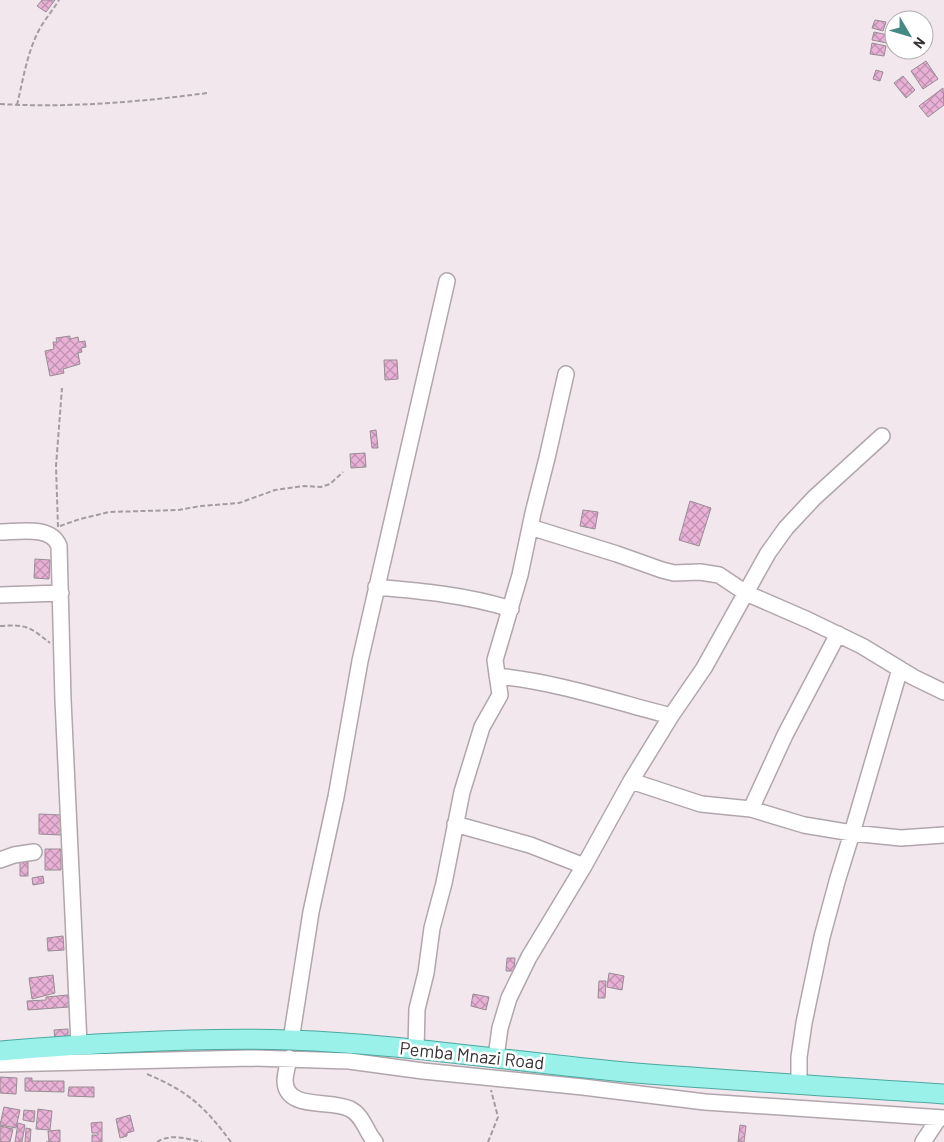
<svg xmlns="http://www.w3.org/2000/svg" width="944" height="1142" font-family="Barlow,sans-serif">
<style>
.building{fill:url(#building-cross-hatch);stroke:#978d93}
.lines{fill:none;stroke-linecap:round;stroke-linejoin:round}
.minor-casing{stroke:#b0a6ac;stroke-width:18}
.major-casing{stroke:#4ba8a0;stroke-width:21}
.path{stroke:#a49ca1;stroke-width:2;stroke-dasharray:5 2.5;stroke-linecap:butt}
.minor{stroke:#fff;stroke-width:15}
.major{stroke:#9af1e9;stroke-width:19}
.labels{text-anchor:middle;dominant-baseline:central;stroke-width:5;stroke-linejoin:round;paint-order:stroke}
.street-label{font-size:18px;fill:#353134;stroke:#fff}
</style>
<defs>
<pattern id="building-cross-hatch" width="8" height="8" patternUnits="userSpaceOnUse" patternTransform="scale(1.25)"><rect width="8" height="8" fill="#eab1d7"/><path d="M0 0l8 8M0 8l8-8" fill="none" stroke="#be91af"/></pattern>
</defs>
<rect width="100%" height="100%" fill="#f1e7ed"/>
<path class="building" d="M42 0H55L46 12 37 6Z
M875 20 886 22 883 31 872 28Z
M874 32 888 35 887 43 872 40Z
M872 43 886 46 884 56 870 54Z
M926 61 938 79 923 89 911 71Z
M876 70 883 72 880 81 873 79Z
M903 76 915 90 906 98 894 83Z
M943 88 944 105 928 117 919 106Z
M70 336V339L78 337 79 342 85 341 86 347 81 348 82 352 78 353 80 364 63 369 64 373 50 376 45 351 54 349 53 342H57L56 338Z
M384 360H397L398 379 385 380Z
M376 430 378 448H372L370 431Z
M365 453 366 467 351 468 350 454Z
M690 501 711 508 699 546 679 540Z
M583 510 598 512 595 529 580 526Z
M35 559 50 560 49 579 34 578Z
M39 814 61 815V835L39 834Z
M45 849H61V870H45Z
M20 861H28V876H20Z
M43 876 44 883 33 885 32 878Z
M63 936 64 950 48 951 47 938Z
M507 958H515L514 971H506Z
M609 973 624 976 622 990 607 987Z
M53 975 55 993 32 999 29 978Z
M599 981H606L605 998H598Z
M473 994 489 997 486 1010 471 1006Z
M68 995 69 1007 28 1010 27 1001 46 1000V997Z
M68 1029V1039L55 1040 54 1030Z
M0 1077 17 1078 16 1094 0 1093Z
M25 1078H32V1081H64V1092L25 1091Z
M69 1087H94V1097L68 1096Z
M4 1107 20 1110 16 1128 0 1125Z
M38 1109 52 1111 50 1130 36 1129Z
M24 1110 35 1111 34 1122 23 1120Z
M130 1115 134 1131 127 1133V1136L120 1138 116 1119Z
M102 1122V1142H92V1135H98V1133H92L91 1123Z
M18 1123 25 1125 22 1142H15Z
M740 1125 746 1126 744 1142H738Z
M0 1126 13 1129 10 1142H0Z
M26 1128 31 1129 30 1142H25Z
M60 1130V1142H46H49L48 1131Z"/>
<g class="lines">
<defs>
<path id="minor" d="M530 527 617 554 662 570 674 573 700 572 719 575 746 593 808 620 862 646 913 677 944 692
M0 532C18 532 51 525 59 546L63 700 79 1044
M376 587C421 591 467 595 511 609
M0 595 61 593
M497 676C557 682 613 701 671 716
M631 781 701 804 751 809 804 825 852 833 901 838 944 835
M751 809 785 735 838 634
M455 824 530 845 584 866
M0 860 14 855 34 852
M291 1040 311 912 336 797 360 661 447 281
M416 1049 417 1009 426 973 432 928 444 883 462 792 482 727 500 695 495 660 520 575 533 513 547 458 566 374
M496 1057 500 1028 509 998 529 957 584 866 631 781 671 716 704 668 768 553 786 528 814 498 882 436
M289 1058C288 1065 285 1074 285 1081 286 1111 331 1099 350 1109 363 1115 366 1132 375 1142
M0 1064 251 1058 349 1061 423 1071 583 1087 705 1102 944 1118
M799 1085V1057L804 1023 822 937 838 878 852 833 900 669
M923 1142 939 1118"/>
<path id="major" d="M0 1051C96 1043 193 1037 290 1040 406 1044 520 1063 636 1073 738 1081 841 1087 944 1094"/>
</defs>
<use href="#minor" class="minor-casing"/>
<use href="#major" class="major-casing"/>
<path class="path" d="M0 104C69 108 139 102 207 93
M17 105C23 80 27 53 39 30 45 19 53 10 59 0
M60 526 80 519 109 512 178 510 201 506 239 503 275 490 304 486 321 487 330 484 343 472
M58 527 56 466 62 388
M0 626C26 624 30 627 50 643
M147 1074C189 1092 204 1106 231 1142
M157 1142C171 1133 187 1139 202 1142
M488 1142 498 1117 491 1090"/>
<use href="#minor" class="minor"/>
<use href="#major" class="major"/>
</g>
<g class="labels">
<g class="street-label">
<text transform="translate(472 1055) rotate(6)">Pemba Mnazi Road</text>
</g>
</g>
<g transform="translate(909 35) rotate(128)"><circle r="24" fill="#ffffff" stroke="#aeadae"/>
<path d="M0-4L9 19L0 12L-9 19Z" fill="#448a82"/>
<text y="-8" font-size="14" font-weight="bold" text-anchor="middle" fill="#353134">N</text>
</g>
</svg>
